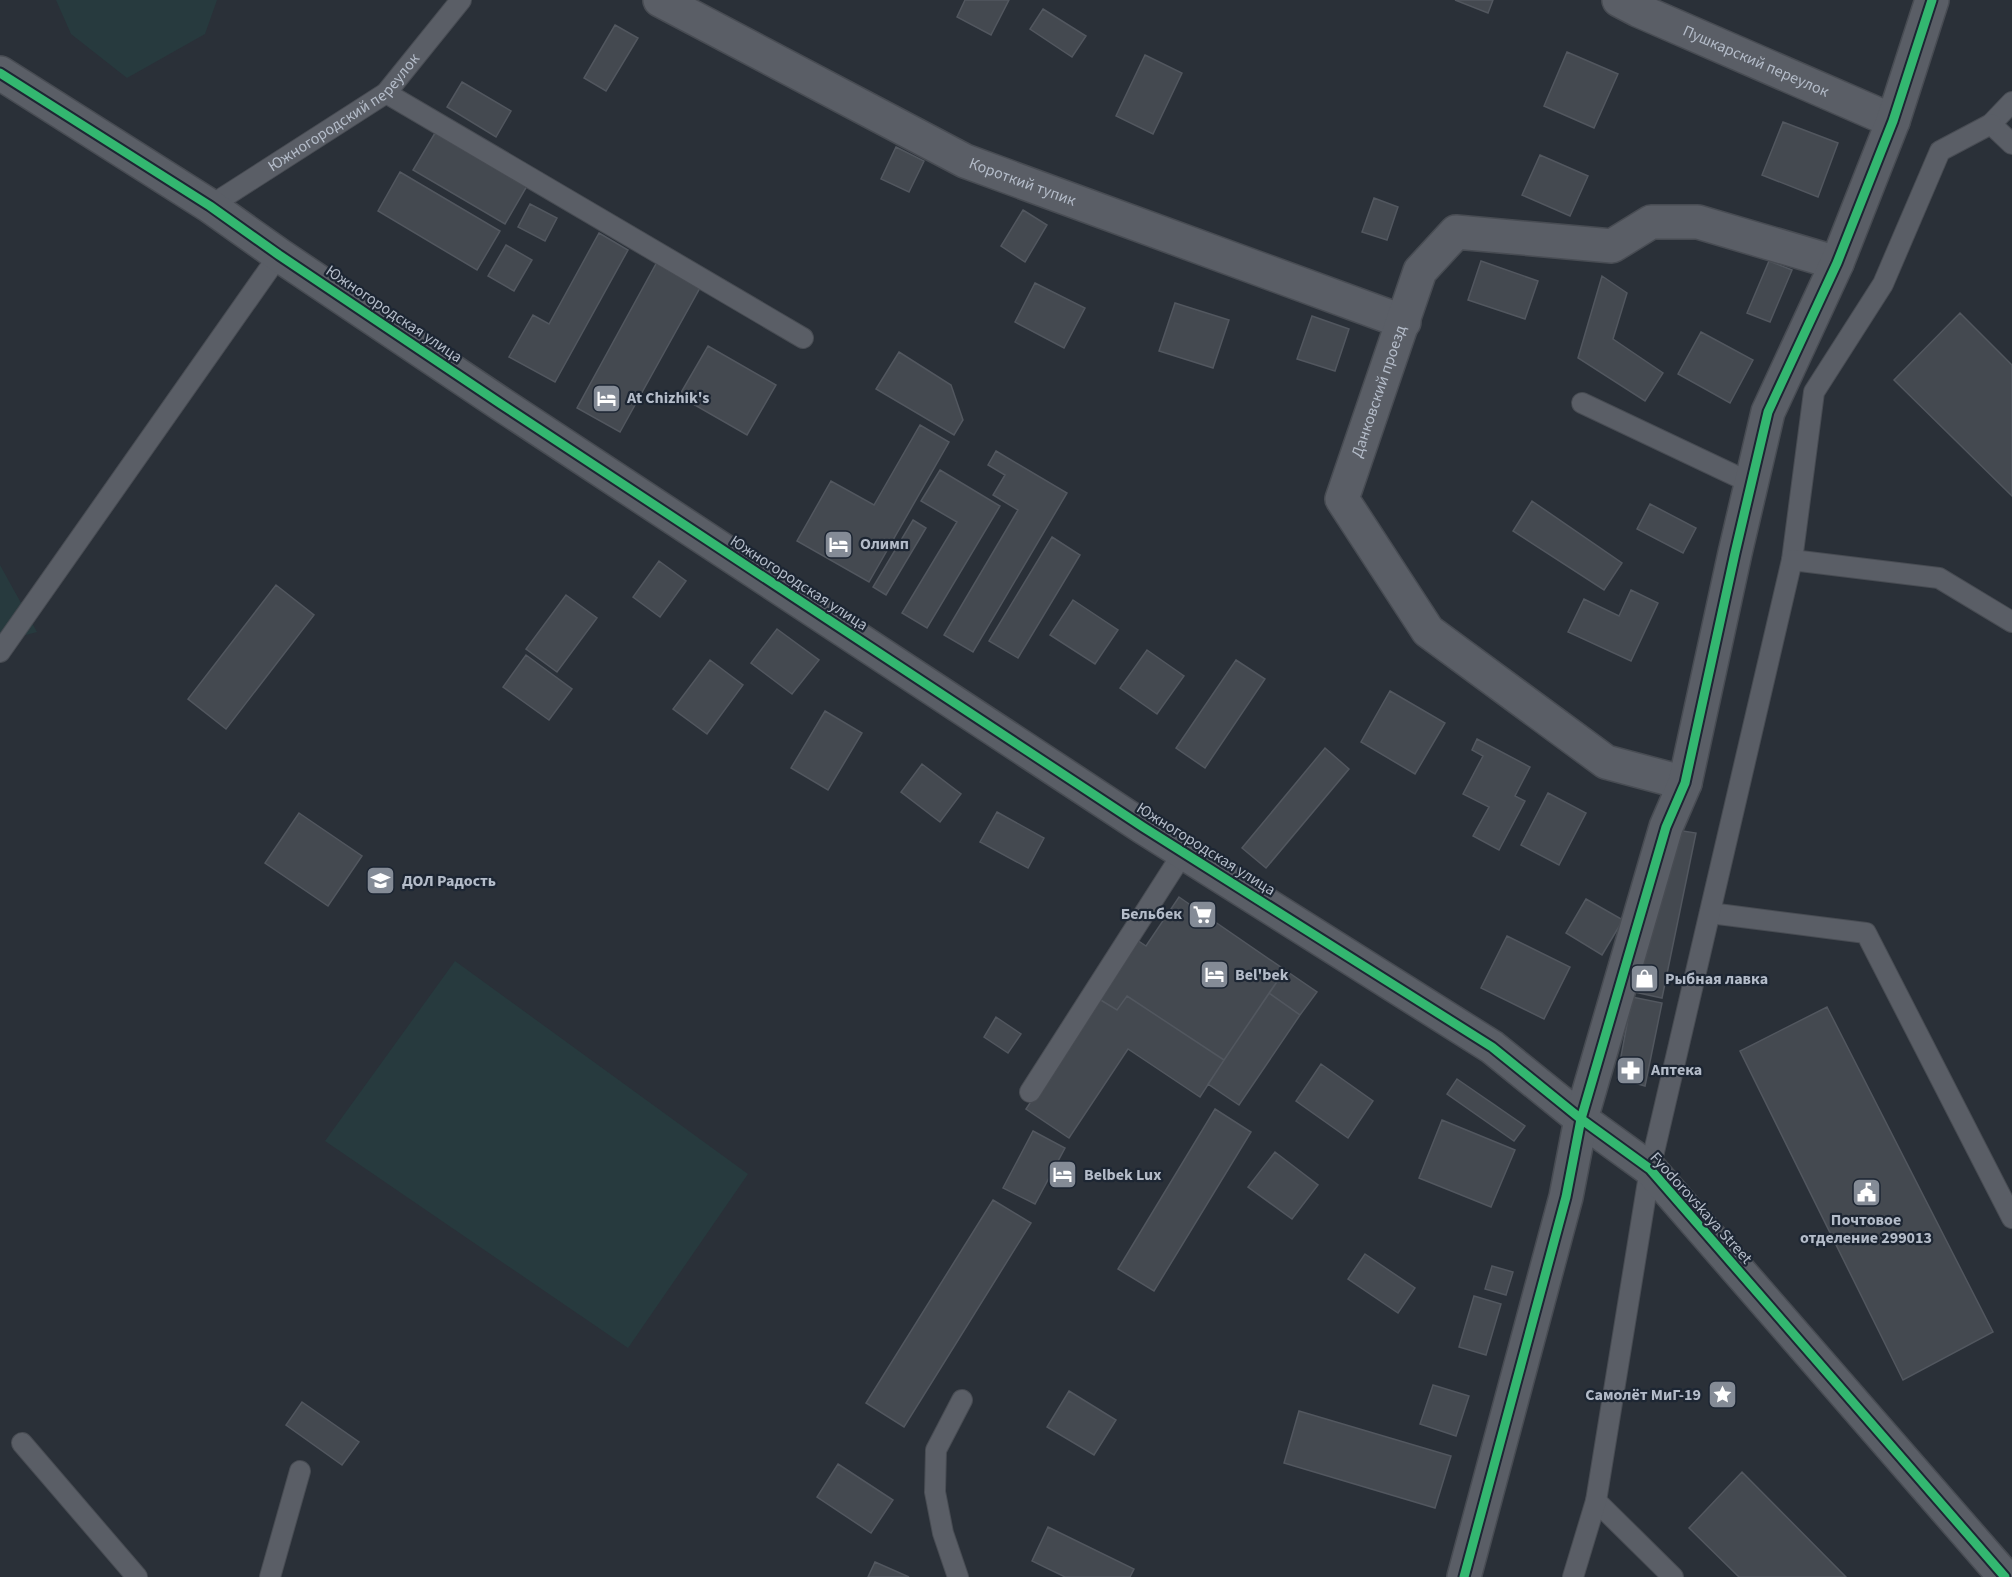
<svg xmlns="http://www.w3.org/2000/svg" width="2012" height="1577" font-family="'Source Sans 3',sans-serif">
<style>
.green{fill:#273a3e}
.building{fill:#444950;stroke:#52575f;stroke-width:1.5}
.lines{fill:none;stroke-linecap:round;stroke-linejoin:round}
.lane-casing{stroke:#484c53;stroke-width:22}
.street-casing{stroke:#484c53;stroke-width:36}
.lane{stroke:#5a5e66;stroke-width:20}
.street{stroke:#5a5e66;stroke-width:33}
.cycleway-casing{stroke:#1d2633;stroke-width:13}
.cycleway{stroke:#33b770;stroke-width:9}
.labels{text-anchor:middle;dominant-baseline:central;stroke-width:4.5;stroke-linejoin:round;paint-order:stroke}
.street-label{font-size:16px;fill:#b4bcc9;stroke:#1d2633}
.poi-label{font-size:16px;font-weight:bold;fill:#b4bcc9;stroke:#1d2633;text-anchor:start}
</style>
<rect width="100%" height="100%" fill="#2a3038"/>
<path class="green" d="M56 0H217L205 34 127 78 71 34Z
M0 565 37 632 0 642Z
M455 961 748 1174 628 1348 325 1141Z"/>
<path class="building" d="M965 0H1009L991 35 957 17Z
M1455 0H1493L1488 13Z
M1043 9 1086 36 1072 57 1030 29Z
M615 25 638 38 606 91 584 78Z
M1567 52 1618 74 1594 128 1544 106Z
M1145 55 1182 73 1153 134 1116 116Z
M462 82 511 111 496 137 447 107Z
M1783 122 1838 143 1818 197 1762 175Z
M435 133 527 186 505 224 413 170Z
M896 147 924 161 909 192 881 179Z
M1540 155 1588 176 1570 216 1522 195Z
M400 172 500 231 477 270 378 211Z
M1374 198 1398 207 1387 240 1362 232Z
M530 204 557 218 545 241 518 227Z
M1023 210 1047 225 1025 262 1001 246Z
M599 233 628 250 555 382 509 357 533 315 549 324Z
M506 245 532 260 514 291 488 276Z
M1481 261 1538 281 1525 319 1468 300Z
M1769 261 1792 270 1770 322 1747 313Z
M657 262 701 286 620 432 577 408Z
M1602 276 1627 293 1613 339 1663 373 1645 401 1578 358Z
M1035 283 1085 308 1064 348 1015 322Z
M1175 303 1229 320 1213 368 1159 351Z
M1960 313 2012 365V496L1894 380Z
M1312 316 1349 329 1335 371 1297 359Z
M1701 332 1753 360 1730 403 1678 374Z
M708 346 776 385 747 435 679 396Z
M899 352 951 385 963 420 954 435 876 389Z
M920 425 949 442 869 582 797 541 831 481 874 505Z
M996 451 1067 493 973 652 944 635 1018 510 993 495 1005 475 988 465Z
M940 470 1000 506 927 628 902 613 957 522 921 501Z
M1532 501 1622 563 1604 590 1513 531Z
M1650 504 1696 528 1683 553 1637 529Z
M913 520 926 528 886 595 873 587Z
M1052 537 1080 555 1018 658 989 641Z
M659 561 686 581 660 617 633 597Z
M276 585 314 615 226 729 188 699Z
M1631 590 1658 603 1631 661 1568 632 1584 599 1619 616Z
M566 595 597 618 557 672 526 649Z
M1073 600 1118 630 1095 664 1050 635Z
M777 629 819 660 792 694 751 663Z
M1147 650 1184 676 1157 714 1120 688Z
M526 655 572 689 549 720 503 687Z
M710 660 743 685 707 734 673 709Z
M1236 660 1265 679 1205 768 1176 748Z
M1390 691 1445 723 1415 774 1361 742Z
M825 711 862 733 828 790 791 768Z
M1477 739 1530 767 1515 796 1525 801 1499 850 1473 836 1489 807 1463 794 1483 756 1472 750Z
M1325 748 1349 769 1266 868 1242 848Z
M922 764 961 794 940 822 901 792Z
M1548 793 1586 813 1559 865 1521 845Z
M997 812 1044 838 1028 868 980 842Z
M299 813 362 856 328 906 265 863Z
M1670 829 1696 833 1662 998 1634 992Z
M1179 897 1285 970 1224 1060 1127 996 1117 1010 1099 999 1137 940 1146 946Z
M1586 899 1623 920 1602 955 1566 933Z
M1507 936 1570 967 1544 1019 1481 988Z
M1285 970 1317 992 1300 1015 1269 993Z
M1269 993 1300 1015 1239 1105 1208 1084Z
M1127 996 1224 1060 1200 1097 1128 1049 1069 1138 1026 1109 1099 999 1117 1010Z
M1632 997 1662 1003 1645 1086 1617 1078Z
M1827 1007 1993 1332 1903 1380 1740 1051Z
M996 1017 1021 1034 1008 1053 984 1037Z
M1321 1064 1373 1101 1348 1138 1296 1101Z
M1457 1079 1525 1126 1514 1141 1447 1094Z
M1215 1109 1251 1132 1154 1291 1118 1269Z
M1442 1120 1515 1150 1491 1207 1419 1178Z
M1033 1131 1065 1148 1035 1204 1003 1188Z
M1275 1152 1318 1185 1292 1219 1248 1187Z
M993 1200 1031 1223 904 1427 866 1403Z
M1365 1254 1415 1288 1398 1313 1348 1279Z
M1492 1266 1513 1272 1506 1295 1485 1289Z
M1474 1296 1501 1304 1486 1355 1459 1347Z
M1433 1385 1469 1396 1456 1436 1420 1424Z
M1069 1391 1116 1420 1094 1455 1047 1427Z
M302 1402 359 1442 342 1465 286 1425Z
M1299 1411 1451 1456 1435 1508 1284 1463Z
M838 1464 893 1500 871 1533 817 1497Z
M1742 1472 1846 1577H1739L1689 1528Z
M1048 1527 1134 1569 1130 1577H1065L1032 1561Z
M875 1562 909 1577H868Z"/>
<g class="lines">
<defs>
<g id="lane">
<path d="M386 93 803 338"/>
<path d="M2012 102 1991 124 2012 144"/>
<path id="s1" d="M210 206 386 93 461 0"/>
<path d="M1582 403 1753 484"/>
<path d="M1792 560 1814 392 1883 284 1940 151 1991 124"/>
<path d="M0 652 279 255"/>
<path d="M1710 913 1866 933 2012 1218"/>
<path d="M1030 1092 1183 853"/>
<path d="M22 1443 137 1577"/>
<path d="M1596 1501 1673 1577"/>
<path d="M270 1577 300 1471"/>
<path d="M958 1577 943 1533 935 1492 936 1450 962 1400"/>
<path d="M1573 1577 1596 1501 1650 1169 1792 560 1939 578 2012 622"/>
</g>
<g id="street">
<path id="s2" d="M660 0 965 161 1404 322"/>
<path id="s3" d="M1619 0 1638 10 1893 121"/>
<path d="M0 73 210 206 279 255 501 404 1143 827 1492 1047 1581 1119 1650 1169 2005 1577"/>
<path id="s4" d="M1685 783 1606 762 1428 631 1342 499 1420 271 1456 232 1612 246 1651 222H1698L1837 263"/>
<path d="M1464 1577 1566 1197 1581 1119 1666 827 1685 783 1735 553 1768 412 1837 263 1893 121 1932 0"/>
</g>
</defs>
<use href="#lane" class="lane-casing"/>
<use href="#street" class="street-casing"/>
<use href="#lane" class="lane"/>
<use href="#street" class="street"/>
<defs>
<path id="cycleway" d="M0 73 210 206 279 255 501 404 1143 827 1492 1047 1581 1119 1650 1169 2005 1577
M1464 1577 1566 1197 1581 1119 1666 827 1685 783 1735 553 1768 412 1837 263 1893 121 1932 0"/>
</defs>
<use href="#cycleway" class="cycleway-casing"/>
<use href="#cycleway" class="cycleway"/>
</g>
<defs>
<symbol id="hotel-square" viewBox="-11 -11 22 22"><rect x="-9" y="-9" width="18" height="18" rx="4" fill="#848b96" stroke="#1d2633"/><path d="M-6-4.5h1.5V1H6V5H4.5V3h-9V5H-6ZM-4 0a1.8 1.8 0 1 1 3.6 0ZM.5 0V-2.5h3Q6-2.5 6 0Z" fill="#fff"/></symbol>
<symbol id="school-square" viewBox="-11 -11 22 22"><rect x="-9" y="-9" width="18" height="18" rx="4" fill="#848b96" stroke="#1d2633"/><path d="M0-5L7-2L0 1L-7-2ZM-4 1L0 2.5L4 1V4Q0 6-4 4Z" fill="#fff"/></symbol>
<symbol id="supermarket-square" viewBox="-11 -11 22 22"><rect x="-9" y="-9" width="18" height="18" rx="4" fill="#848b96" stroke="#1d2633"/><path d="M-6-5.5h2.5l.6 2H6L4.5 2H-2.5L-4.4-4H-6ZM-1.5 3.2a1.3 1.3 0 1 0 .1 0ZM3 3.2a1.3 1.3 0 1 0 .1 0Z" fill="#fff"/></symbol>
<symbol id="shop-square" viewBox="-11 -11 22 22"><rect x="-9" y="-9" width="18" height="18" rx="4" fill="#848b96" stroke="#1d2633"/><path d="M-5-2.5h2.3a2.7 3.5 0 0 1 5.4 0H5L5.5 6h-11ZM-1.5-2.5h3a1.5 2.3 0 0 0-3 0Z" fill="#fff"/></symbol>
<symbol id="pharmacy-square" viewBox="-11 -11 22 22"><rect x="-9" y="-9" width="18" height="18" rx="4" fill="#848b96" stroke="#1d2633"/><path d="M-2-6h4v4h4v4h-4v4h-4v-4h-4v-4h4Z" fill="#fff"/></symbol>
<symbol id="civic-square" viewBox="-11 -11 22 22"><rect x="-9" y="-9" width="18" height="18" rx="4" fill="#848b96" stroke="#1d2633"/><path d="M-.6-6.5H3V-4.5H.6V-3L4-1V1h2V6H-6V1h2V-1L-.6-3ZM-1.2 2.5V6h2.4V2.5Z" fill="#fff"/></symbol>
<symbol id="sight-square" viewBox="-11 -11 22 22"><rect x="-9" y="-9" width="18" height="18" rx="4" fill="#848b96" stroke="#1d2633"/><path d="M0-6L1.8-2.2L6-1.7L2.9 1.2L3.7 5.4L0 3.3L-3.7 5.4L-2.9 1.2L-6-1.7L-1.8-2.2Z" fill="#fff"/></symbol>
</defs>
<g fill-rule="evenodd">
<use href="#hotel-square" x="590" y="382" width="33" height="33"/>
<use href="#hotel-square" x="822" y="528" width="33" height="33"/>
<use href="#school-square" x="364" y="864" width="33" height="33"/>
<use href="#supermarket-square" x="1186" y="898" width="33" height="33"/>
<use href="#hotel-square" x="1198" y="958" width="33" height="33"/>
<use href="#shop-square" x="1628" y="962" width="33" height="33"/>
<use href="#pharmacy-square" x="1614" y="1054" width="33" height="33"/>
<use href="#hotel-square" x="1046" y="1158" width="33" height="33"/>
<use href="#civic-square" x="1850" y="1176" width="33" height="33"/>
<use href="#sight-square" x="1706" y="1378" width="33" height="33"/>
</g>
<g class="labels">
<g class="street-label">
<text stroke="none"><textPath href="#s3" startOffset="150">Пушкарский переулок</textPath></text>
<text stroke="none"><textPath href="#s1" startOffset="164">Южногородский переулок</textPath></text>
<text stroke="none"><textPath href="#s2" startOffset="406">Короткий тупик</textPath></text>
<text transform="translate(394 314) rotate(34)">Южногородская улица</text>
<text stroke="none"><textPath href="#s4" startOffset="574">Данковский проезд</textPath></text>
<text transform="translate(799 583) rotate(33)">Южногородская улица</text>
<text transform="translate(1206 849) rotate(32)">Южногородская улица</text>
<text transform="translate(1701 1208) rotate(48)">Fyodorovskaya Street</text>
</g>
<g class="poi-label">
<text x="627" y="398">At Chizhik's</text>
<text x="860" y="544">Олимп</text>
<text x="402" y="881">ДОЛ Радость</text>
<text x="1182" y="914" text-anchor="end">Бельбек</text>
<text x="1235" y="975">Bel'bek</text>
<text x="1665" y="979">Рыбная лавка</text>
<text x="1651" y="1070">Аптека</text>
<text x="1084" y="1175">Belbek Lux</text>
<text x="1866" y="1220" text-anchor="middle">Почтовое<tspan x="1866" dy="18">отделение 299013</tspan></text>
<text x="1701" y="1395" text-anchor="end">Самолёт МиГ-19</text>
</g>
</g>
</svg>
